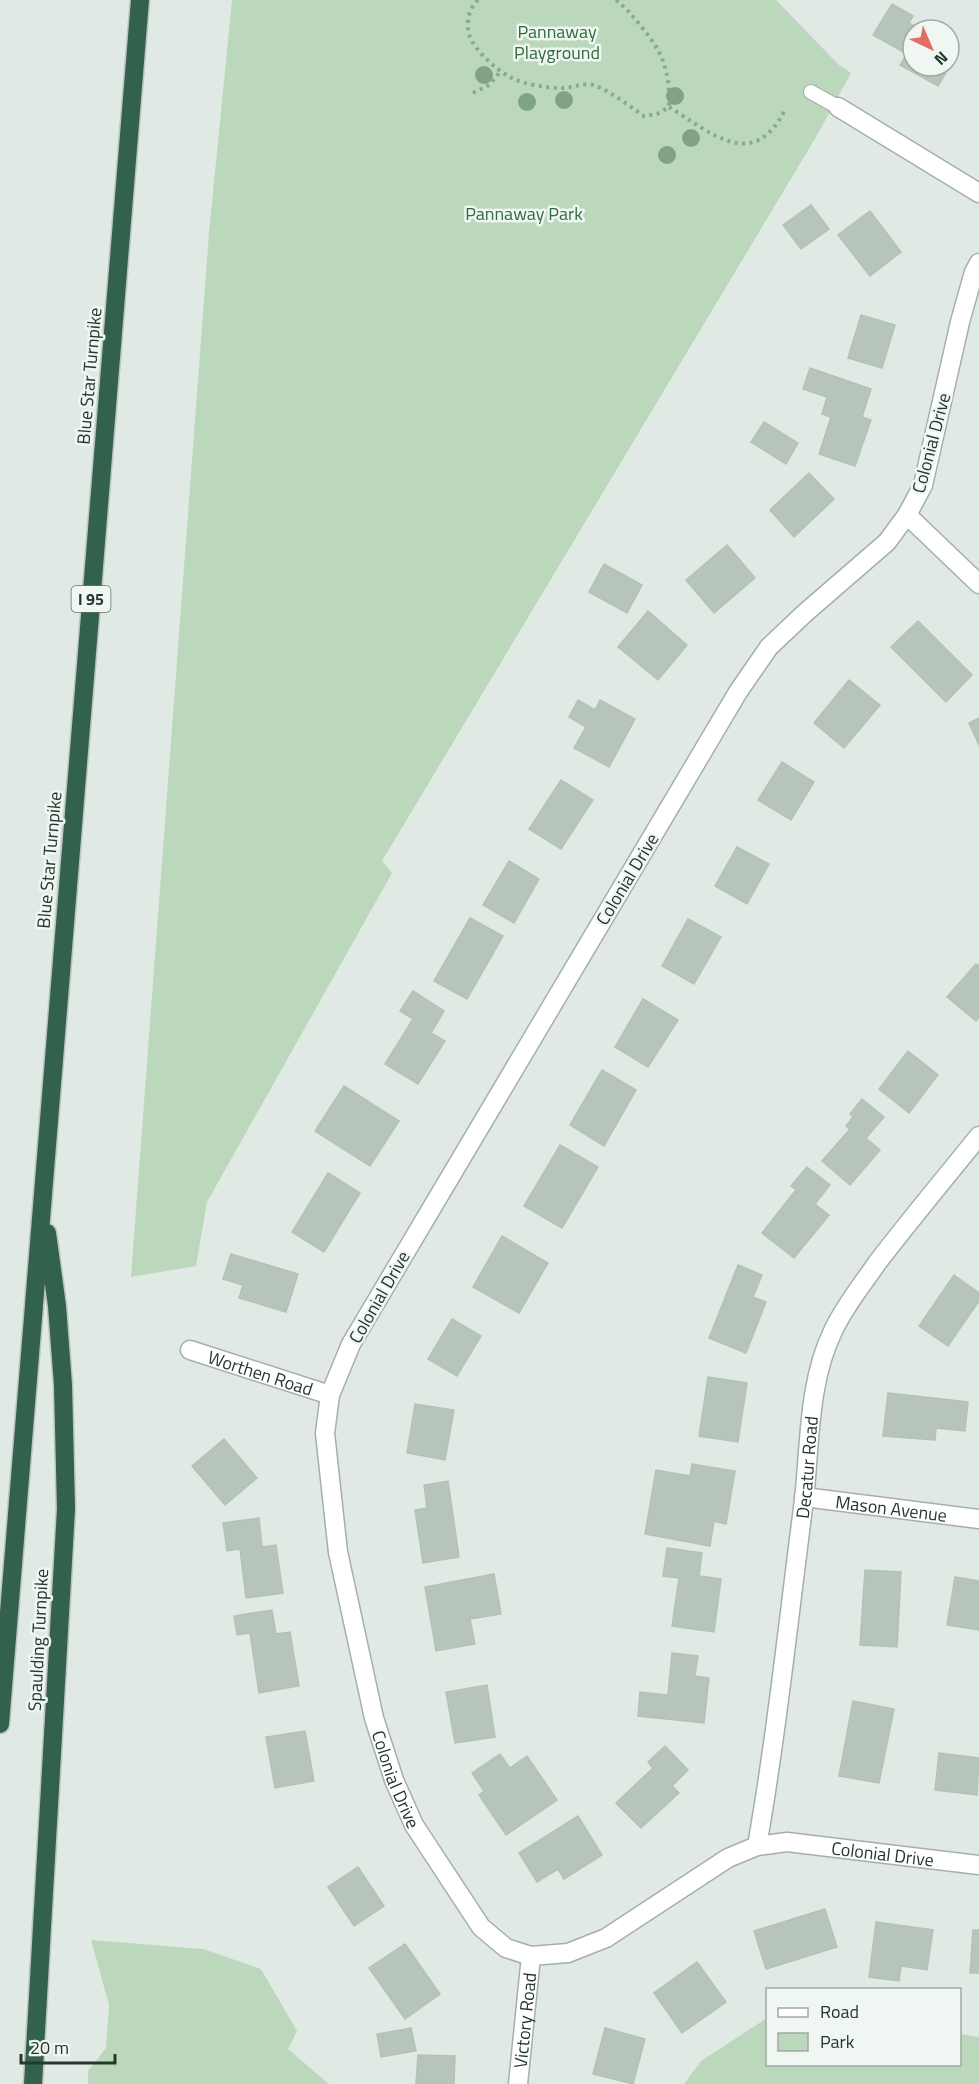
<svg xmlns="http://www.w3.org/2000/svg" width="979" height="2084" font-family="'Titillium Web',sans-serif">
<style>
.green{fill:#bbd8bd}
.building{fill:#b6c4bc;stroke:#b3c2b9;stroke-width:1.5}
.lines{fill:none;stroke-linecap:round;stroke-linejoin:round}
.lane-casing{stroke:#a4b0a9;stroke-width:16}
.street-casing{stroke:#a4b0a9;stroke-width:21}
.highway-casing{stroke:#bdc3c0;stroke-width:21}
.path{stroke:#84aa97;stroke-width:4;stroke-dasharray:3 4.5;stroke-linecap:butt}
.lane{stroke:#fff;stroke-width:14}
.street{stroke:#fff;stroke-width:18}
.highway{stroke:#32614e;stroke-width:18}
.tree{fill:#80a387}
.labels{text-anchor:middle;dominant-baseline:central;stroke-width:5;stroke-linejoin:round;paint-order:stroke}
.shield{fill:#f0f6f2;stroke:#607169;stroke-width:1.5}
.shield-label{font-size:16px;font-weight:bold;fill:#23382e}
.park-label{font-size:18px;fill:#316a3c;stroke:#f0f6f2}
.street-label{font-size:18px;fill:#23382e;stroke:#f0f6f2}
</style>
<rect width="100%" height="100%" fill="#e0e9e3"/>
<path class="green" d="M232 0H776L839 65 851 73 816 137 382 861 392 873 207 1202 196 1266 131 1277 209 233Z
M91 1940 203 1949 261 1969 297 2031 288 2049 329 2084H88V2071L106 2048 109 2005Z
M767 2018 768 2064H960V2034L979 2037V2084H684L701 2061Z"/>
<path class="building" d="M892 4 913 16 909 23 920 30H913V66H949V47L958 52 938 86 900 65 907 54 873 35Z
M811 205 829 229 801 249 783 225Z
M870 211 901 252 870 276 838 235Z
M861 315 895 325 882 368 848 358Z
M810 368 871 389 862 417 871 420 855 466 819 454 831 417 822 414 827 397 803 389Z
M764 422 798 443 786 464 751 442Z
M809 473 834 499 794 537 770 510Z
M727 545 755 578 714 613 686 580Z
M604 564 642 585 627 613 589 592Z
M648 611 687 645 658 680 618 647Z
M918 621 972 675 946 702 891 647Z
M849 680 880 705 844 748 814 723Z
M578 700 595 710 600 700 635 719 609 767 574 748 586 727 569 717Z
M979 718V745L969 723Z
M782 762 814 782 791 820 758 800Z
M561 780 593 800 561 849 529 829Z
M737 847 769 864 747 904 715 886Z
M509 861 539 879 514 923 483 905Z
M470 918 503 936 467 999 434 981Z
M688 919 721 937 694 984 662 966Z
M976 964 979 966V1017L976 1021 947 997Z
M413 991 444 1011 431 1033 445 1041 418 1084 385 1064 413 1019 400 1011Z
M643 999 678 1020 648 1067 615 1047Z
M908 1051 938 1075 909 1113 879 1089Z
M602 1070 636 1090 604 1146 570 1125Z
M344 1086 399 1121 370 1166 315 1131Z
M862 1099 884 1117 866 1138 880 1150 850 1185 822 1161 850 1129 846 1126 853 1117 850 1114Z
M560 1145 598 1167 562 1228 524 1206Z
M807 1167 830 1185 815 1204 829 1215 794 1258 762 1233 796 1190 791 1186Z
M328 1173 360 1193 324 1252 292 1232Z
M502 1236 548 1263 519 1313 473 1287Z
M231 1254 298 1274 286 1312 239 1298 243 1285 223 1279Z
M738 1265 762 1275 753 1297 766 1302 746 1353 709 1338Z
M954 1275 979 1293V1301L948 1346 919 1326Z
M452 1319 481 1336 457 1376 428 1359Z
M708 1377 747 1383 738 1442 699 1436Z
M888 1393 968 1402 965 1431 936 1428 935 1440 883 1436Z
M415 1404 454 1410 445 1460 407 1453Z
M224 1439 257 1478 225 1505 192 1466Z
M692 1464 735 1471 726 1524 714 1521 710 1546 645 1534 656 1470 690 1476Z
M448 1481 459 1557 423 1563 415 1510 427 1508 424 1485Z
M259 1518 262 1547 276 1545 283 1593 246 1598 240 1549 227 1551 223 1523Z
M667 1548 702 1553 699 1576 721 1579 714 1632 672 1626 679 1578 663 1576Z
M865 1570 901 1572 897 1647 860 1645Z
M494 1574 501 1614 470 1619 475 1644 436 1651 425 1587Z
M955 1577 979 1581V1630L947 1625Z
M272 1610 276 1634 290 1632 299 1686 259 1693 250 1633 237 1635 234 1616Z
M672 1653 698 1656 695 1676 709 1678 704 1723 638 1716 640 1692 668 1695Z
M487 1685 495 1737 455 1743 446 1692Z
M853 1701 894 1709 879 1783 839 1776Z
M305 1731 314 1781 275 1788 266 1737Z
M665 1746 688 1770 672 1786 679 1793 641 1828 616 1803 653 1768 648 1762Z
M939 1753 979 1758 977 1795 935 1790Z
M500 1754 510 1768 527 1756 557 1800 506 1835 479 1795 484 1791 472 1773Z
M578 1816 602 1855 564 1879 558 1869 537 1882 519 1853Z
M358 1867 384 1906 354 1926 328 1887Z
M825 1909 837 1947 766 1969 754 1931Z
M876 1922 933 1930 927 1970 901 1966 899 1981 869 1977Z
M973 1930H979V1973H970Z
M405 1944 440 1994 405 2019 369 1968Z
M697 1962 726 2002 682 2033 654 1993Z
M411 2028 416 2051 381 2057 377 2034Z
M605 2028 645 2039 633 2084 593 2074Z
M418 2055 455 2056 454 2084H416Z"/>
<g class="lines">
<defs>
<path id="lane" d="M811 92 838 107"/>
<g id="street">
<path d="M838 107 979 193"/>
<path id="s1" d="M979 263 974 272 960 322 923 485 907 515 887 542 805 613 769 647 738 692 351 1344 330 1395 325 1433 338 1552 374 1718 394 1780 414 1825 481 1927 506 1948 531 1956 568 1953 606 1938 728 1858 757 1846 787 1842 979 1865"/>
<path d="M907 515 979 584"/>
<path id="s2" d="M190 1350 330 1395"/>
<path id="s3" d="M804 1497 979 1519"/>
<path id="s4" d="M757 1846C777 1732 789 1615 804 1500 810 1445 808 1382 833 1331 844 1307 862 1285 877 1263 910 1220 945 1178 979 1136"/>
<path id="s5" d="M518 2084 531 1956"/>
</g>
<path id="highway" d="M0 1724 140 0
M33 2084 66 1509 63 1385 57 1306 47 1233"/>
</defs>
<use href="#lane" class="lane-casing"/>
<use href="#street" class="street-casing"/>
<use href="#highway" class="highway-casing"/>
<path class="path" d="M478 0C470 7 467 19 468 29 469 46 495 69 510 77 523 84 545 88 560 88 572 89 583 81 596 86 613 93 629 106 644 116L657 114 669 107
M616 0C625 7 632 15 639 24 663 52 670 70 669 107
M473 93 489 85 501 71
M669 107C713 134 753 172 785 110"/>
<use href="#lane" class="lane"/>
<use href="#street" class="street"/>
<use href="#highway" class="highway"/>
</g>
<g class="tree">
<circle cx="484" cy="75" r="9"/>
<circle cx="675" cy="96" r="9"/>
<circle cx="564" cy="100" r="9"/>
<circle cx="527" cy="102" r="9"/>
<circle cx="691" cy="138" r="9"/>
<circle cx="667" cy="155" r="9"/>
</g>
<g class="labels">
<rect class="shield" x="71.5" y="586" width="39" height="26" rx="4.5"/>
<g class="shield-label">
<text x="91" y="599">I 95</text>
</g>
<g class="park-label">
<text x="557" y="31">Pannaway<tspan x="557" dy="21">Playground</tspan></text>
<text x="524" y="213">Pannaway Park</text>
</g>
<g class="street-label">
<text transform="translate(89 376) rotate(-85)">Blue Star Turnpike</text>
<text transform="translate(931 443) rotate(-75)">Colonial Drive</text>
<text transform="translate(49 860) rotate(-85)">Blue Star Turnpike</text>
<text transform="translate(627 879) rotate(-59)">Colonial Drive</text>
<text transform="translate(379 1297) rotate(-60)">Colonial Drive</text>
<text stroke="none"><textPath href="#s2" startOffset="74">Worthen Road</textPath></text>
<text stroke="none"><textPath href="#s4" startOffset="382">Decatur Road</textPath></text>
<text stroke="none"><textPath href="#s3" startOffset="88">Mason Avenue</textPath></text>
<text transform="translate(38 1640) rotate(-87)">Spaulding Turnpike</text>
<text stroke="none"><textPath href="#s1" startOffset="1716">Colonial Drive</textPath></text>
<text stroke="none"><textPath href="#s1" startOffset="2328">Colonial Drive</textPath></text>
<text stroke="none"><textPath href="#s5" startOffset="64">Victory Road</textPath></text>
</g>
</g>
<rect x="766" y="1988" width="195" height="78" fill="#f0f6f2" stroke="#9eaaa4" stroke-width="1.5"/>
<rect x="778" y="2008" width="30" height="9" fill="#ffffff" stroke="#9eaaa4" stroke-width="1.5"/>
<text x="820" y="2018" font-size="18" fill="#23382e">Road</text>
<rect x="778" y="2033" width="30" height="18" fill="#bbd8bd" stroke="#9eaaa4" stroke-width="1.5"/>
<text x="820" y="2048" font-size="18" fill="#23382e">Park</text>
<g transform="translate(931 48) rotate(136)"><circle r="28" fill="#f0f6f2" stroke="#9eaaa4" stroke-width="1.5"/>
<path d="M0-4.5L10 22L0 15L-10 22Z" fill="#e36c64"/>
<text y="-9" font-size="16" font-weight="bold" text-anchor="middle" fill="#23382e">N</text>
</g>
<path d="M21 2054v9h94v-9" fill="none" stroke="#23382e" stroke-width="3"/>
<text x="30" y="2054" font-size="18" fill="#23382e" stroke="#f0f6f2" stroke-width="4.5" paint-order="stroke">20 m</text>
</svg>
